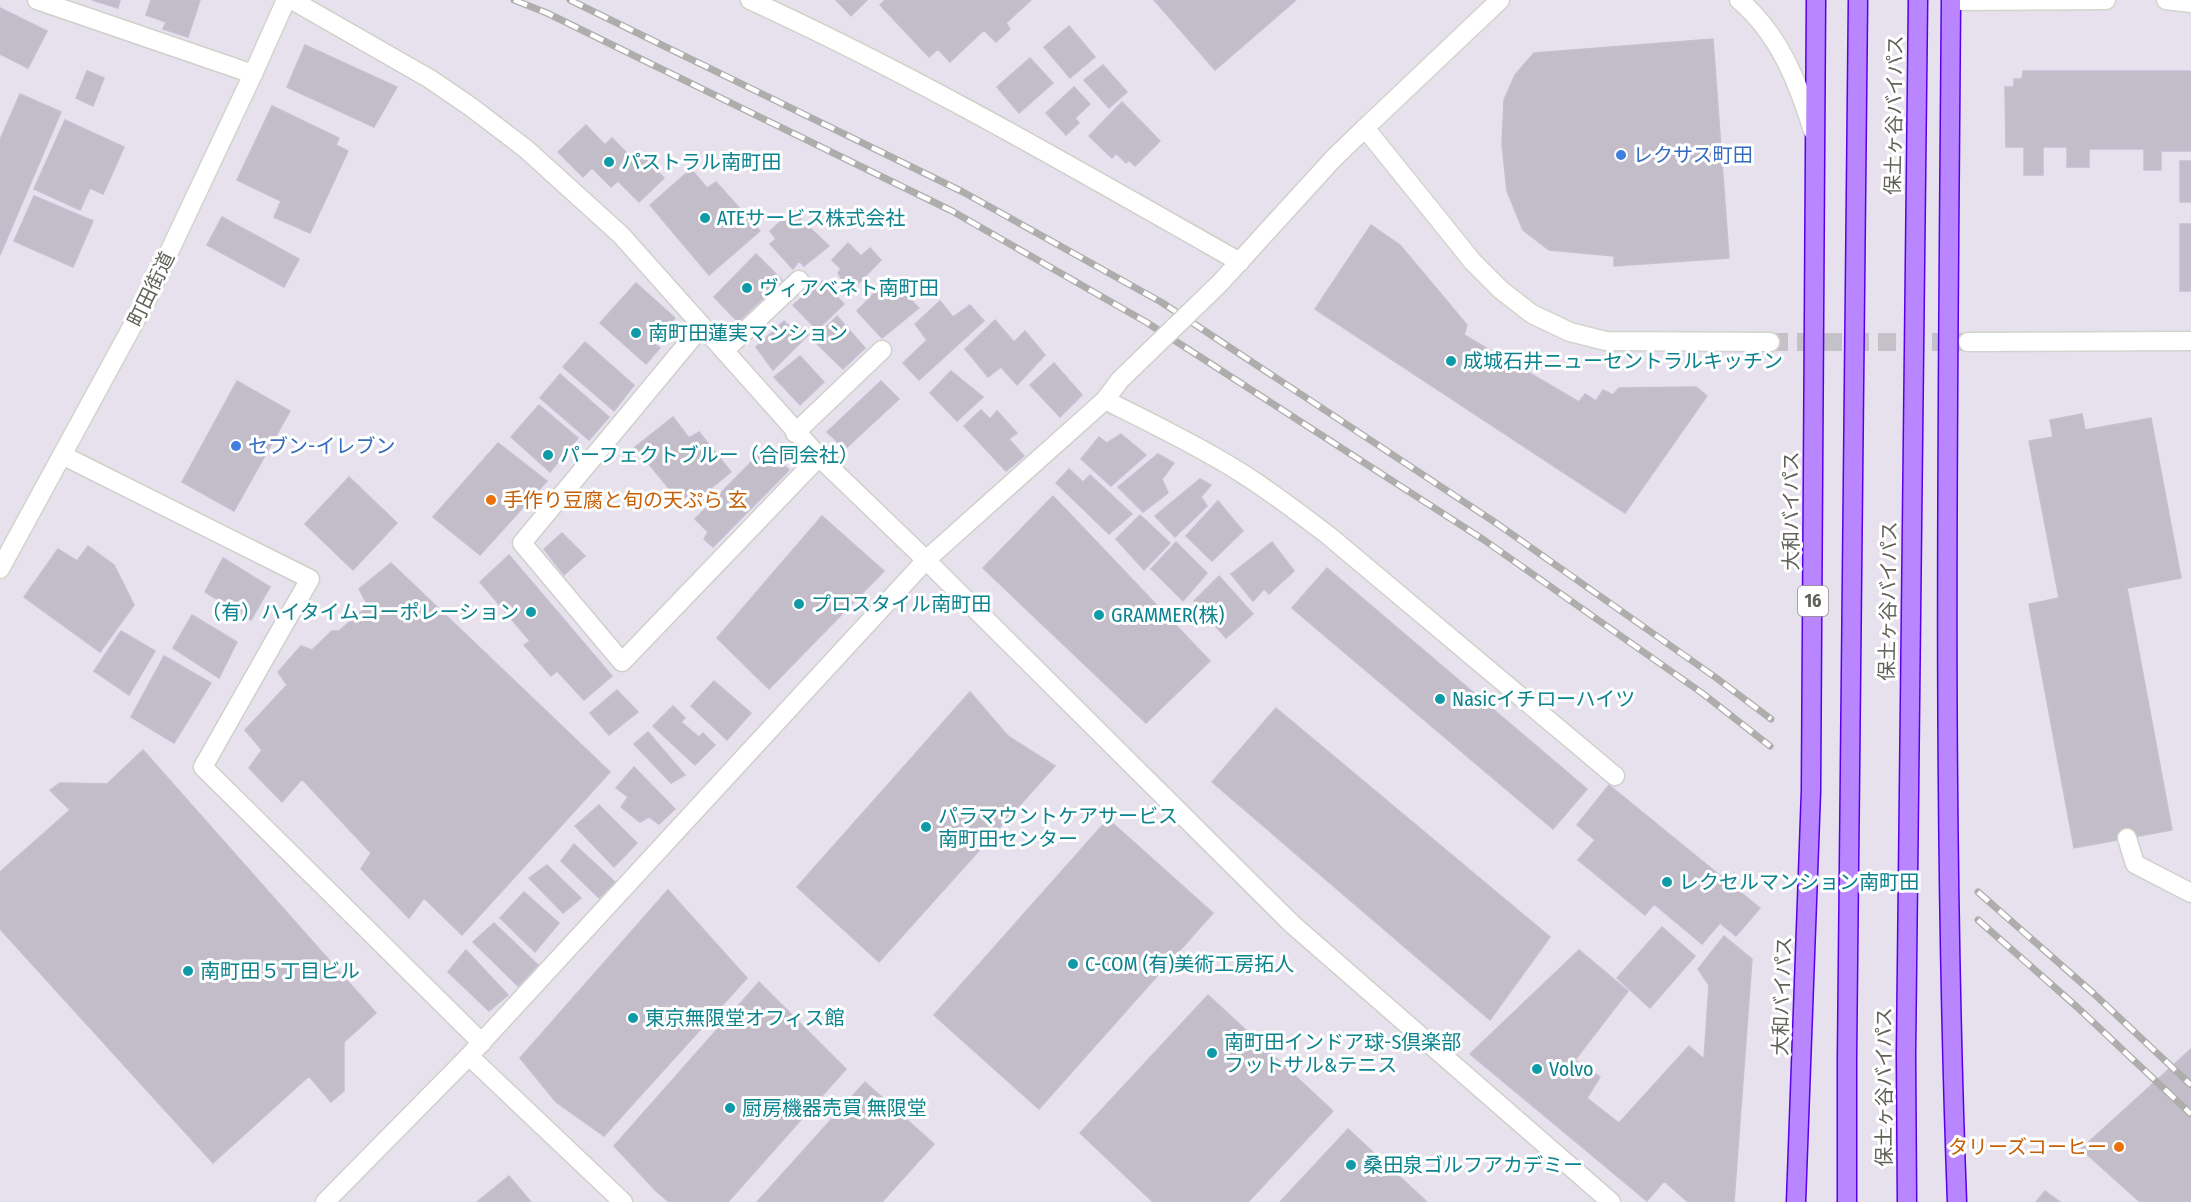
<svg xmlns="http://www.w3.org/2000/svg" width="2191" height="1202" font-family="'Fira Sans Condensed','Noto Sans JP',sans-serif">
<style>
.building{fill:#c2bdc8;stroke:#c6bfd2;stroke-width:1.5}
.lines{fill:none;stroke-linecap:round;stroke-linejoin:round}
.secondary-tunnel{stroke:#c4c1c8;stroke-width:18;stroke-dasharray:18 9;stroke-linecap:butt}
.lane-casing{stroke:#ced1ca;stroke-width:21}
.street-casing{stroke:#ced1ca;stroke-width:21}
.secondary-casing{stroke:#d2d5cc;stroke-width:21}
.highway-casing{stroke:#5700ee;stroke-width:21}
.lane{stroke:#fff;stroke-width:18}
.street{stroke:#fff;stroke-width:18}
.secondary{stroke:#fff;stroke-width:18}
.highway{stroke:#b986ff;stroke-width:18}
.rail-casing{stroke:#adaeac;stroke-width:7}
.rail{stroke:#fff;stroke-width:4.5;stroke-dasharray:14;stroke-linecap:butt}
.street-bridge-casing{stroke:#ced1ca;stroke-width:21;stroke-linecap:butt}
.highway-bridge-casing{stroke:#5700ee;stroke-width:21;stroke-linecap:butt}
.street-bridge{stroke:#fff;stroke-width:18}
.highway-bridge{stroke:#b986ff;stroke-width:18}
.shop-dot{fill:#3f7fe0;stroke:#fff;stroke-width:2}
.culture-dot{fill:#0f9aa8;stroke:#fff;stroke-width:2}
.food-dot{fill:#e8710a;stroke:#fff;stroke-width:2}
.labels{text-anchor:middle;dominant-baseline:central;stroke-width:6;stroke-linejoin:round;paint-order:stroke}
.shield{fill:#fff;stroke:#90918b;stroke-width:1.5}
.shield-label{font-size:18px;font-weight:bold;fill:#606259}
.street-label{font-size:20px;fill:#606259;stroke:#fff}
.shop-label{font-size:20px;fill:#366cbe;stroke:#fff;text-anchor:start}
.culture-label{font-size:20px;fill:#0d838f;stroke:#fff;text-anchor:start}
.food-label{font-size:20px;fill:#c56008;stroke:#fff;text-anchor:start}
</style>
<rect width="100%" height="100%" fill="#e6e1ed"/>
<path class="building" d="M92 0H120L118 8Z
M151 0H200L188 37 163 29 166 22 146 15Z
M836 0H867L851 16Z
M885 0H1031L1006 23 1010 29 996 42 984 30 950 62 938 49 929 57 880 5Z
M1154 0H1296L1215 70Z
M0 8 47 31 28 68 0 54Z
M1069 26 1095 57 1070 78 1044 47Z
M1713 39 1729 258 1614 266V256L1549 250 1523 230 1507 191 1502 144 1504 100 1515 75 1534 53Z
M305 45 397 87 374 127 287 87Z
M1030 58 1053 83 1019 113 997 87Z
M1103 65 1127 92 1109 108 1084 80Z
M87 71 104 78 93 106 76 98Z
M2023 71H2191V151H2161V170H2144V149H2089V167H2067V147H2043V175H2024V147H2006L2005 87H2014V79H2022Z
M1074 87 1090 104 1075 118 1079 123 1066 135 1046 113Z
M20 94 61 112 0 255V140Z
M1122 102 1160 141 1135 166 1129 160 1126 163 1116 153 1112 158 1089 136Z
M272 106 339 138 336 145 348 151 310 233 274 217 281 201 237 180Z
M65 120 124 147 103 194 90 188 80 210 34 189Z
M586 125 605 145 612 138 630 156 637 150 664 178 639 202 618 181 611 187 592 168 583 177 558 152Z
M2180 161H2191V202H2180Z
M691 169 707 188 716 182 760 231 709 275 650 205Z
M34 196 93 221 73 267 14 241Z
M792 211 829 246 804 266 799 261 793 269 770 244 776 239 770 231Z
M222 217 299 259 284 287 207 245Z
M2180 224H2191V291H2180Z
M1371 225 1400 245 1467 325 1464 335 1579 402 1585 394 1596 401 1603 390 1613 395 1619 388 1696 387 1707 396 1625 513 1315 309Z
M848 243 861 256 870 248 881 260 857 285 849 276 843 281 838 273 841 269 832 260Z
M756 254 782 280 738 322 714 297Z
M889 278 919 308 882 338 857 311Z
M822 281 844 304 817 330 793 305Z
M636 283 675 318 653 343 660 348 646 364 600 323Z
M940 301 953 317 970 305 984 321 919 380 903 363 927 340 915 324Z
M837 316 865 348 843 369 813 340Z
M995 320 1014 342 1025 331 1045 355 1017 385 1001 367 988 377 965 349Z
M784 321 793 330 799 324 808 335 773 370 756 347Z
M585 342 634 385 614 411 563 367Z
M800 356 824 382 800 405 774 377Z
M1054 363 1082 395 1060 417 1030 385Z
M951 371 983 397 957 421 930 393Z
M560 374 609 417 589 440 540 398Z
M237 381 290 411 234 511 182 482Z
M881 381 899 399 845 449 827 432Z
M539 405 578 438 550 472 511 437Z
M981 410 990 419 997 411 1017 433 1009 439 1024 456 1006 471 964 426Z
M2082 414 2085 430 2151 418 2181 578 2127 588 2172 830 2074 848 2029 604 2059 598 2029 441 2053 437 2050 420Z
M673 417 689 438 699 432 731 472 705 493 697 488 680 502 635 447Z
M1121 434 1146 455 1111 486 1081 459 1099 437 1107 443Z
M498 443 547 481 480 555 433 517Z
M766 447 789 470 713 547 704 539 708 532 695 519Z
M1158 454 1174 463 1162 479 1168 493 1143 512 1118 487Z
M1069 469 1083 482 1090 475 1132 514 1109 534 1056 483Z
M349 477 397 523 353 570 305 524Z
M1200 479 1211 485 1201 497 1207 506 1175 537 1155 516Z
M1053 496 1210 661 1146 723 983 568Z
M1218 501 1243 531 1212 561 1186 536Z
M1140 515 1170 543 1144 570 1116 539Z
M822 516 884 571 769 689 717 638Z
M562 533 585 556 564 575 544 549Z
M1176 542 1207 573 1183 601 1151 569Z
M1272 542 1294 571 1269 594 1264 589 1253 601 1231 574Z
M88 546 114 565 134 605 100 652 24 597 58 549 77 561Z
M509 555 612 676 584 700 557 671 551 676 524 645 530 641 480 582Z
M223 558 270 587 251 620 205 592Z
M391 563 610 772 462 935 424 898 409 918 361 869 371 853 302 779 282 802 249 768 262 750 245 730 287 685 278 672 301 646 312 650 332 631H339L368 606 359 589Z
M1327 568 1587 789 1553 829 1292 608Z
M1219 576 1253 614 1226 638 1194 601Z
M192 615 237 642 219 678 173 648Z
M121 631 155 651 129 695 94 671Z
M164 656 211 683 174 743 131 717Z
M714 681 751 713 727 740 691 706Z
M617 690 638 712 609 735 590 713Z
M970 692 1008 736 1055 766 879 962 797 887Z
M673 706 685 718 681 722 699 737 703 733 715 745 695 765 653 726Z
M1276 708 1550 937 1490 1020 1212 782Z
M648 732 685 775 671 783 634 744Z
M143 750 376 1013 344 1042V1091L331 1102 309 1076 213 1163 0 929V872L70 810 50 790 60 783 107 784Z
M634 767 675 809 659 824 649 817 640 822 621 807 628 797 616 788Z
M1609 785 1760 908 1736 936 1720 923 1702 944 1654 904 1645 915 1578 860 1595 840 1577 825Z
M599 805 637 843 614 867 575 826Z
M1108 819 1213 913 1039 1109 934 1015Z
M574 844 615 882 599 898 561 861Z
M547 865 581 898 563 913 529 878Z
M668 890 747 978 604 1136 556 1102 520 1058Z
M524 892 559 923 535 952 500 918Z
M494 923 538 965 518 986 473 942Z
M1662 927 1695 956 1650 1008 1617 978Z
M1724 936 1752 959 1734 1202H1688L1664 1181 1647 1201 1470 1054 1579 950 1628 991 1575 1060 1600 1077 1587 1098 1619 1123 1689 1046 1704 1059 1709 985 1698 969Z
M466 950 508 995 489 1011 448 972Z
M759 982 846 1069 728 1202H669L656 1191 614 1146Z
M1208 995 1333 1111 1248 1202H1153L1080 1133Z
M2191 1049V1202H2140L2081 1149Z
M865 1082 934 1144 882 1202H757Z
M1348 1129 1427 1202H1280Z
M509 1176 531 1202H477Z
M2045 1191 2060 1202H2036Z"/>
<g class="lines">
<path class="secondary-tunnel" d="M1770 342H1964"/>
<defs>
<path id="lane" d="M275 640 203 767 482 1043
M2127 838 2135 864 2191 893"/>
<path id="street" d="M37 0 253 74
M292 0 430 79 471 107 526 149 621 235 819 457 926 560 1292 924 1611 1202
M750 0C919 77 1079 171 1240 262
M1220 283 1333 159 1365 128
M702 326 522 543 622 662 819 457
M724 351 799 280
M1105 400C1149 422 1193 443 1235 469 1268 489 1299 513 1329 536L1615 776
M795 433 882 350
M62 455 310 579 275 640
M469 1056 623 1202
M325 1202 469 1056 926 560 1105 400 1120 380"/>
<path id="secondary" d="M1500 0 1365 128 1473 262 1501 290 1532 314 1570 332 1606 341 1770 342
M1739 0C1779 34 1798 82 1813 131
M2166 0 2191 3
M1951 1 2106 0
M1968 342 2191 341
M0 569 146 301 253 74 286 0"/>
<path id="highway" d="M1951 0C1948 401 1942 802 1957 1202
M1796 1202 1811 791 1816 0"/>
</defs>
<use href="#lane" class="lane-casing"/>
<use href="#street" class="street-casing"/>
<use href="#secondary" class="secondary-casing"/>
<use href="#highway" class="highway-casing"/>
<use href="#lane" class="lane"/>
<use href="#street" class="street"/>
<use href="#secondary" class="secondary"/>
<use href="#highway" class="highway"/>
<defs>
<path id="rail" d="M514 0 547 13 952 211 1146 322 1484 540 1702 693 1770 746
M570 0 963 192 1161 302 1496 523 1715 677 1771 719
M1978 892 2093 993 2191 1085
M1978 920 2077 1007 2191 1114"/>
</defs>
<use href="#rail" class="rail-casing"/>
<use href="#rail" class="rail"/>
<defs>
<path id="street-bridge" d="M1120 380 1220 283"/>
<path id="highway-bridge" d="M1847 1202V1058L1858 0
M1907 1202 1906 1054 1918 0"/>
</defs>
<use href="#street-bridge" class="street-bridge-casing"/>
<use href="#highway-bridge" class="highway-bridge-casing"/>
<use href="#street-bridge" class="street-bridge"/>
<use href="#highway-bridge" class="highway-bridge"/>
</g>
<g class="shop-dot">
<circle cx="1621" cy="155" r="6"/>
<circle cx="236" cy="446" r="6"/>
</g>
<g class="culture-dot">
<circle cx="609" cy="162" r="6"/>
<circle cx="705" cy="218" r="6"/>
<circle cx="747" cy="288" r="6"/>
<circle cx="636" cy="333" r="6"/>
<circle cx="1451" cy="361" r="6"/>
<circle cx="548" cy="455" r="6"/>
<circle cx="799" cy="604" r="6"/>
<circle cx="531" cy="612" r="6"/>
<circle cx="1099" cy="615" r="6"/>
<circle cx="1440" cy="699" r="6"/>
<circle cx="926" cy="827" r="6"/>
<circle cx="1667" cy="882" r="6"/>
<circle cx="1073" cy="964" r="6"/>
<circle cx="188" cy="971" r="6"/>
<circle cx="633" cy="1018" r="6"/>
<circle cx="1212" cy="1053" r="6"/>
<circle cx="1537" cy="1069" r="6"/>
<circle cx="730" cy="1108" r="6"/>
<circle cx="1351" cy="1165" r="6"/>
</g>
<g class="food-dot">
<circle cx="491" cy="500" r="6"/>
<circle cx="2119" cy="1147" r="6"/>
</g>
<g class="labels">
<rect class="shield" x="1798" y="586" width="30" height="30" rx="4.5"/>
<g class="shield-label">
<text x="1813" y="601">16</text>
</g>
<g class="street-label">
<text transform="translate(1894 115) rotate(-89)">保土ヶ谷バイパス</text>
<text transform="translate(151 289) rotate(-64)">町田街道</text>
<text transform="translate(1791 511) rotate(-90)">大和バイパス</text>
<text transform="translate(1888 601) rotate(-89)">保土ヶ谷バイパス</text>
<text transform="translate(1782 996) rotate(-88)">大和バイパス</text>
<text transform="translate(1884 1087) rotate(-90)">保土ヶ谷バイパス</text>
</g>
<g class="shop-label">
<text x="1633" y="155">レクサス町田</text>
<text x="248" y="446">セブン-イレブン</text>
</g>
<g class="culture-label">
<text x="621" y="162">パストラル南町田</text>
<text x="717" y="218">ATEサービス株式会社</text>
<text x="759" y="288">ヴィアベネト南町田</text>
<text x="648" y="333">南町田蓮実マンション</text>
<text x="1463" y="361">成城石井ニューセントラルキッチン</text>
<text x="560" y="455">パーフェクトブルー（合同会社）</text>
<text x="811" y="604">プロスタイル南町田</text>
<text x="519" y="612" text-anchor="end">（有）ハイタイムコーポレーション</text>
<text x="1111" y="615">GRAMMER(株)</text>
<text x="1452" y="699">Nasicイチローハイツ</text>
<text x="938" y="816">パラマウントケアサービス<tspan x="938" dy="23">南町田センター</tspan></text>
<text x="1679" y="882">レクセルマンション南町田</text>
<text x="1085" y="964">C-COM (有)美術工房拓人</text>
<text x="200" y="971">南町田５丁目ビル</text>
<text x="645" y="1018">東京無限堂オフィス館</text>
<text x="1224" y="1042">南町田インドア球-S倶楽部<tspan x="1224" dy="23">フットサル&amp;テニス</tspan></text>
<text x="1549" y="1069">Volvo</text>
<text x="742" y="1108">厨房機器売買 無限堂</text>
<text x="1363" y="1165">桑田泉ゴルフアカデミー</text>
</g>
<g class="food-label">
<text x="503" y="500">手作り豆腐と旬の天ぷら 玄</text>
<text x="2107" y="1147" text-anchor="end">タリーズコーヒー</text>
</g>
</g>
</svg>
